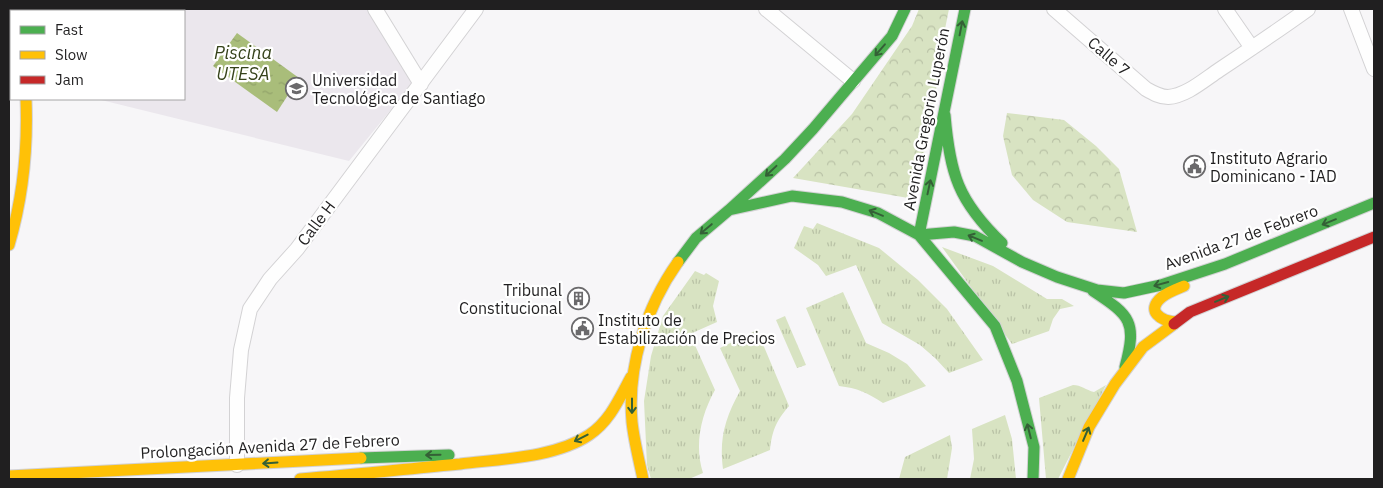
<svg xmlns="http://www.w3.org/2000/svg" width="1383" height="488" font-family="'IBM Plex Sans',sans-serif">
<style>
.built{fill:#ebe7ed}
.grass{fill:url(#grass-tufts)}
.park{fill:url(#park-crowns)}
.water{fill:url(#water-ripples)}
.lines{fill:none;stroke-linecap:round;stroke-linejoin:round}
.street-casing{stroke:#d3d2d4;stroke-width:16}
.fast-casing{stroke:#d3d2d4;stroke-width:13}
.slow-casing{stroke:#d3d2d4;stroke-width:13}
.jam-casing{stroke:#d3d2d4;stroke-width:13}
.street{stroke:#fefefe;stroke-width:14}
.fast{stroke:#4caf50;stroke-width:11}
.slow{stroke:#ffc107;stroke-width:11}
.jam{stroke:#c62828;stroke-width:11}
.oneway{stroke:#346036}
.labels{text-anchor:middle;dominant-baseline:central;stroke-width:4.5;stroke-linejoin:round;paint-order:stroke}
.street-label{font-size:16px;fill:#201f20;stroke:#fff}
.poi-label{font-size:16px;fill:#201f20;stroke:#fff;text-anchor:start}
.water-label{font-size:18px;font-style:italic;fill:#36431b;stroke:#fff}
</style>
<defs>
<pattern id="grass-tufts" width="24" height="20" patternUnits="userSpaceOnUse" patternTransform="scale(1.25)"><rect width="24" height="20" fill="#d8e3c2"/><path d="M3 7l-1-3M5 7V3M7 7l1-3M15 17l-1-3M17 17v-4M19 17l1-3" fill="none" stroke="#b9c2a6"/></pattern>
<pattern id="park-crowns" width="20" height="18" patternUnits="userSpaceOnUse" patternTransform="scale(1.25)"><rect width="20" height="18" fill="#d8e3c2"/><path d="M2 6a3 3 0 1 1 6 0M12 15a3 3 0 1 1 6 0" fill="none" stroke="#b9c2a6"/></pattern>
<pattern id="water-ripples" width="26" height="14" patternUnits="userSpaceOnUse" patternTransform="scale(1.25)"><rect width="26" height="14" fill="#a9bd7a"/><path d="M2 4q2-2 4 0t4 0M15 11q2-2 4 0t4 0" fill="none" stroke="#91a269"/></pattern>
</defs>
<rect width="100%" height="100%" fill="#f7f6f8"/>
<path class="built" d="M38 9H371L416 79 349 161 97 99H184V11H38Z"/>
<path class="grass" d="M817 223 879 248 918 280 947 309 983 360 949 373 935 358 920 345 882 323 856 265 826 276 818 265 794 248 804 226 813 229Z
M942 247 993 266 1047 299H1062L1074 306 1060 309 1053 319 1049 331 1012 344Z
M695 271 704 275 706 273 719 281 713 306 717 322 690 334 715 390C701 415 694 445 703 473L689 479H651L647 465 644 401 651 356 663 316Z
M843 292 866 343 889 353 907 364 926 386 883 403C868 393 857 388 839 386L806 308Z
M785 316 806 365 797 368 776 320Z
M757 330 789 406C776 421 772 431 770 450L723 469C719 439 725 418 740 391L720 348Z
M1073 385C1081 385 1086 390 1094 392L1106 385 1058 479H1046L1039 398Z
M1005 415 1012 439 1016 479H970L974 459 972 429Z
M950 435 952 448 947 479H899L905 457Z"/>
<path class="park" d="M919 9H949L944 34 933 111 914 199 793 178 852 114 912 26Z
M1007 113 1064 120 1096 146 1119 169 1137 232 1067 222 1033 200 1012 175 1003 136Z"/>
<path class="water" d="M237 33 299 78 277 112 213 66Z"/>
<g class="lines">
<defs>
<path id="street" d="M375 9 421 84
M766 9 853 81
M1054 9 1146 89C1153 93 1160 97 1168 97 1186 96 1204 80 1219 70 1249 50 1279 30 1308 9
M1225 9 1252 48
M1351 9 1374 69
M237 465V398L241 350 250 309 270 279 297 249 476 9"/>
<path id="fast" d="M17 9V11
M945 115C950 174 958 201 1002 243
M729 210 785 159 813 129 892 36 905 9
M919 235 965 9
M919 235 954 232 975 236 1022 262 1057 277 1097 290 1124 293 1161 285 1225 264 1374 203
M678 262 696 238 729 210 792 196 842 202 878 213 919 235 995 326 1017 381 1034 447 1033 479
M1093 291C1131 316 1137 322 1125 367
M361 458 449 455"/>
<path id="slow" d="M9 245C23 197 28 149 26 99
M1176 322C1161 321 1145 311 1162 297 1168 292 1177 289 1184 286
M9 476 361 458
M300 479C353 475 406 469 460 464 499 459 555 458 589 435 610 421 619 399 631 377
M643 479C639 460 634 441 632 422 627 367 646 307 678 262
M1068 479 1089 427 1115 384 1143 347 1174 324"/>
<path id="jam" d="M1174 324 1190 312 1374 237"/>
</defs>
<use href="#street" class="street-casing"/>
<use href="#fast" class="fast-casing"/>
<use href="#slow" class="slow-casing"/>
<use href="#jam" class="jam-casing"/>
<use href="#street" class="street"/>
<use href="#fast" class="fast"/>
<use href="#slow" class="slow"/>
<use href="#jam" class="jam"/>
</g>
<defs><path id="oneway-shaft" d="M-6 0H5M1.5-3L5.5 0L1.5 3" fill="none" stroke-width="1.6" stroke-linecap="round" stroke-linejoin="round" transform="scale(1.25)"/></defs>
<g class="oneway">
<use href="#oneway-shaft" transform="translate(961 28) rotate(-79)"/>
<use href="#oneway-shaft" transform="translate(880 50) rotate(131)"/>
<use href="#oneway-shaft" transform="translate(771 171) rotate(137)"/>
<use href="#oneway-shaft" transform="translate(929 187) rotate(-78)"/>
<use href="#oneway-shaft" transform="translate(876 213) rotate(-158)"/>
<use href="#oneway-shaft" transform="translate(1329 222) rotate(158)"/>
<use href="#oneway-shaft" transform="translate(706 229) rotate(140)"/>
<use href="#oneway-shaft" transform="translate(975 238) rotate(-158)"/>
<use href="#oneway-shaft" transform="translate(1161 284) rotate(165)"/>
<use href="#oneway-shaft" transform="translate(1222 299) rotate(-22)"/>
<use href="#oneway-shaft" transform="translate(632 406) rotate(90)"/>
<use href="#oneway-shaft" transform="translate(1029 431) rotate(-104)"/>
<use href="#oneway-shaft" transform="translate(1086 434) rotate(-67)"/>
<use href="#oneway-shaft" transform="translate(581 438) rotate(153)"/>
<use href="#oneway-shaft" transform="translate(433 455) rotate(179)"/>
<use href="#oneway-shaft" transform="translate(270 463) rotate(176)"/>
</g>
<defs>
<symbol id="university-ring" viewBox="-11 -11 22 22"><circle r="9.5" fill="#fff" stroke="#6b6a6c" stroke-width="1.5"/><path d="M0-5L7-2L0 1L-7-2ZM-4 1L0 2.5L4 1V4Q0 6-4 4Z" fill="#6b6a6c"/></symbol>
<symbol id="civic-ring" viewBox="-11 -11 22 22"><circle r="9.5" fill="#fff" stroke="#6b6a6c" stroke-width="1.5"/><path d="M-.6-6.5H3V-4.5H.6V-3L4-1V1h2V6H-6V1h2V-1L-.6-3ZM-1.2 2.5V6h2.4V2.5Z" fill="#6b6a6c"/></symbol>
<symbol id="building-ring" viewBox="-11 -11 22 22"><circle r="9.5" fill="#fff" stroke="#6b6a6c" stroke-width="1.5"/><path d="M-4-6H4V6H1V3H-1V6H-4ZM-2.5-4.3h1.7v1.8h-1.7ZM.8-4.3h1.7v1.8H.8ZM-2.5-1h1.7V.8h-1.7ZM.8-1h1.7V.8H.8Z" fill="#6b6a6c"/></symbol>
</defs>
<g fill-rule="evenodd">
<use href="#university-ring" x="284" y="76" width="25" height="25"/>
<use href="#civic-ring" x="1182" y="154" width="25" height="25"/>
<use href="#building-ring" x="566" y="286" width="25" height="25"/>
<use href="#civic-ring" x="570" y="316" width="25" height="25"/>
</g>
<g class="labels">
<g class="street-label">
<text transform="translate(1109 56) rotate(41)">Calle 7</text>
<text transform="translate(926 119) rotate(-79)">Avenida Gregorio Luperón</text>
<text transform="translate(316 223) rotate(-53)">Calle H</text>
<text transform="translate(1241 237) rotate(-20)">Avenida 27 de Febrero</text>
<text transform="translate(270 446) rotate(-3)">Prolongación Avenida 27 de Febrero</text>
</g>
<g class="poi-label">
<text x="312" y="80">Universidad<tspan x="312" dy="18">Tecnológica de Santiago</tspan></text>
<text x="1210" y="158">Instituto Agrario<tspan x="1210" dy="18">Dominicano - IAD</tspan></text>
<text x="562" y="290" text-anchor="end">Tribunal<tspan x="562" dy="18">Constitucional</tspan></text>
<text x="598" y="320">Instituto de<tspan x="598" dy="18">Estabilización de Precios</tspan></text>
</g>
<g class="water-label">
<text x="243" y="52">Piscina<tspan x="243" dy="21">UTESA</tspan></text>
</g>
</g>
<rect width="1383" height="488" fill="none" stroke="#201f20" stroke-width="20"/>
<rect x="10" y="10" width="175" height="90" fill="#ffffff" stroke="#a6a5a6"/>
<rect x="20" y="26" width="25" height="8" fill="#4caf50" stroke="#a6a5a6"/>
<text x="55" y="35" font-size="15" fill="#201f20">Fast</text>
<rect x="20" y="51" width="25" height="8" fill="#ffc107" stroke="#a6a5a6"/>
<text x="55" y="60" font-size="15" fill="#201f20">Slow</text>
<rect x="20" y="76" width="25" height="8" fill="#c62828" stroke="#a6a5a6"/>
<text x="55" y="85" font-size="15" fill="#201f20">Jam</text>
</svg>
